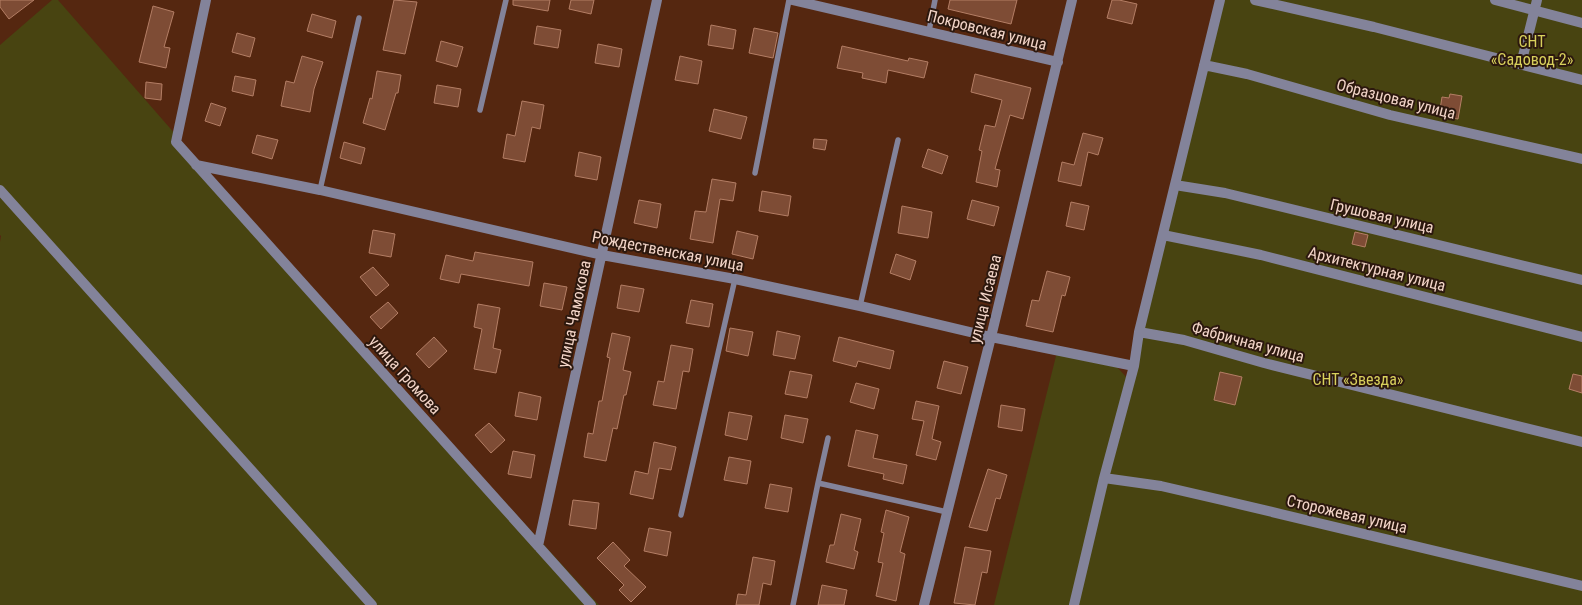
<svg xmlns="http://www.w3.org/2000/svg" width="1582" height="605" font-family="'Roboto Condensed',sans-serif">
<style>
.green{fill:#484411}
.building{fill:#7e4c35;stroke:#b47e65}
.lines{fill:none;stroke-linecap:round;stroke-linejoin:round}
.lane{stroke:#83839a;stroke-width:5.5}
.street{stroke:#83839a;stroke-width:10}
.labels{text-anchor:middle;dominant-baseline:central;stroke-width:4;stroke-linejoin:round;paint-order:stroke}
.street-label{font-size:16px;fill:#f3d5c8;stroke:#2c180e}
.park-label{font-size:16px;fill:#d8d05c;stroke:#2c180e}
</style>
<rect width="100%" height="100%" fill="#552710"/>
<path class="green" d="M52 0H58L323 303 599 605H0V242L1 236 0 235V45Z
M1219 0H1582V605H994L1057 352 1117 367 1128 379Z"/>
<path class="building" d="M0 0H34L9 19 0 7Z
M394 0 417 2 405 54 383 50Z
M513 0H550L548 11 513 5Z
M571 0H594L591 14 569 9Z
M950 0H1017L1011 24 948 9Z
M1112 0H1119L1137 4 1132 24 1107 18Z
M153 6 174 12 164 47 170 48 166 68 139 62Z
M312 14 336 21 332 38 307 31Z
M711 25 736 30 733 49 708 45Z
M537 26 561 30 558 48 534 44Z
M754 28 778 33 773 58 749 53Z
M237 33 255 38 250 57 232 52Z
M441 41 463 47 457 67 436 61Z
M598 44 622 49 619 67 595 63Z
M842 46 908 61 909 58 928 62 924 78 888 70 886 83 862 78 863 73 837 68Z
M302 56 323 62 314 89 310 112 281 106 286 81 294 83Z
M680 56 702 61 698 84 675 80Z
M377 71 401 75 398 93H396L385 130 363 123 370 98 372 99Z
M975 74 1031 88 1023 119 1010 115 995 169 1000 170 997 187 976 182 982 151 979 150 985 125 995 127 1002 100 971 92Z
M235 76 256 80 253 96 232 91Z
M146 82 162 84 161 100 145 98Z
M437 85 461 89 458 107 434 103Z
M1450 94 1462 96 1458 119 1439 116 1442 97 1449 98Z
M522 101 544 105 540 129 532 127 525 162 503 158 507 134 515 136Z
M211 103 226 108 220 126 205 121Z
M714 109 747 117 741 139 709 131Z
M1083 133 1103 138 1098 155 1088 152 1081 186 1058 181 1062 162 1074 165Z
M257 135 278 140 272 159 252 153Z
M814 139 827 140 825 150 813 148Z
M344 142 365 148 361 164 340 158Z
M928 149 948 156 942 174 922 167Z
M579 152 601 157 597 180 575 176Z
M712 179 736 183 733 201 720 199 713 243 690 239 695 211 706 212Z
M762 191 791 196 788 216 759 211Z
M639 200 661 204 657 228 634 223Z
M972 200 999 207 994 226 967 219Z
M1071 202 1089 206 1084 230 1066 226Z
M902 206 932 212 928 238 898 233Z
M373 230 395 234 391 257 369 253Z
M737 231 758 236 753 259 732 254Z
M1355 232 1368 235 1365 247 1352 244Z
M475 252 533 262 529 286 461 274 459 283 440 279 446 255 473 261Z
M896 254 916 261 910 280 890 273Z
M373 267 389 285 376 296 360 277Z
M1047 271 1070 277 1065 296 1062 295 1053 332 1026 326 1032 300 1039 301Z
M544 283 567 287 562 310 540 306Z
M621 285 644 289 639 312 617 308Z
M691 300 713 304 709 327 686 323Z
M388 302 398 313 381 329 370 317Z
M478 304 500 308 493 348 501 350 496 373 474 369 482 329 474 327Z
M730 328 753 332 748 356 726 351Z
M777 331 800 336 795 359 773 355Z
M612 333 630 337 623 370 631 372 626 395H624L617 429 613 428 606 461 584 457 588 433 593 434 599 401H602L610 358 607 357Z
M434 337 447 351 429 368 416 354Z
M839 337 894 351 890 369 858 361 856 367 833 361Z
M671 345 693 349 689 372 683 371 676 409 653 405 658 381 664 382Z
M944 361 968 367 961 394 937 388Z
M790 371 812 375 807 398 785 394Z
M1220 372 1242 377 1235 405 1214 400Z
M1573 374 1582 376V393L1569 389Z
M856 383 879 389 874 409 850 402Z
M519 392 541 397 537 420 515 416Z
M916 401 939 406 932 439 941 442 936 460 916 455 924 421 912 419Z
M1001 405 1025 409 1022 431 998 427Z
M729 412 752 416 747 440 725 435Z
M785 415 808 419 803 443 781 438Z
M489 423 505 440 491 453 475 435Z
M856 430 878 435 873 458 907 465 903 484 883 479 884 474 848 466Z
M654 442 676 447 671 470 659 468 653 499 630 494 635 471 648 474Z
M513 451 535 455 531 478 508 474Z
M729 457 751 461 747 484 724 480Z
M988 469 1007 475 1000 499 996 498 987 531 969 527Z
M770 484 792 488 788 512 765 508Z
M573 500 599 503 596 529 569 525Z
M886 510 909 517 900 552 905 554 896 601 876 596 883 563 878 562 884 533 881 532Z
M841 514 861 519 854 550 858 552 854 569 826 562 830 545H834Z
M649 528 671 532 667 556 644 551Z
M613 542 630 560 624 566 646 587 631 602 619 590 624 585 597 558Z
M965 547 991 551 987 573 982 572 975 605 954 603Z
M753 557 775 561 771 585 763 583 759 605H736L738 594 746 595Z
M822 585 847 590 844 605H818Z"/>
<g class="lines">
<path class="lane" d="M929 31 935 0
M480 110 506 0
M755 173 789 0
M320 190 359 18
M860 306 898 140
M828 438 818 483 947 512
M681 515 735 279
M793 605 818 483"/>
<path class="street" d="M206 0 176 142 591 605
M792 0 1058 62
M1255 0 1374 27 1582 80
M1495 0 1582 23
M1521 64 1537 0
M1204 65 1247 74 1390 115 1582 159
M196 165 320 190 602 255 735 279 860 306 991 337 1134 366
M1175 185 1225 193 1582 280
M0 190 372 605
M1163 235 1261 255 1582 337
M1139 332 1184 340 1264 363 1582 442
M1104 478 1161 486 1226 501 1582 586
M538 546 657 0
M924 605 991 337 1072 0
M1074 605 1104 478 1134 366 1139 332 1220 0"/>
</g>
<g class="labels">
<g class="street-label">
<text transform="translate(987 30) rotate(14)">Покровская улица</text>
<text transform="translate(1396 99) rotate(14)">Образцовая улица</text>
<text transform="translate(1382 216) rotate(13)">Грушовая улица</text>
<text transform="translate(668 251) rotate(11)">Рождественская улица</text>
<text transform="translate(1377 269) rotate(14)">Архитектурная улица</text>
<text transform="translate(985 299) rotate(-76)">улица Исаева</text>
<text transform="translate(574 314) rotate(-78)">улица Чамокова</text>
<text transform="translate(1248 342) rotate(15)">Фабричная улица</text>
<text transform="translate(405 375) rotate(48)">улица Громова</text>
<text transform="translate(1347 514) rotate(13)">Сторожевая улица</text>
</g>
<g class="park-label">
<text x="1532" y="41">СНТ<tspan x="1532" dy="18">«Садовод-2»</tspan></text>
<text x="1358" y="379">СНТ «Звезда»</text>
</g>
</g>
</svg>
